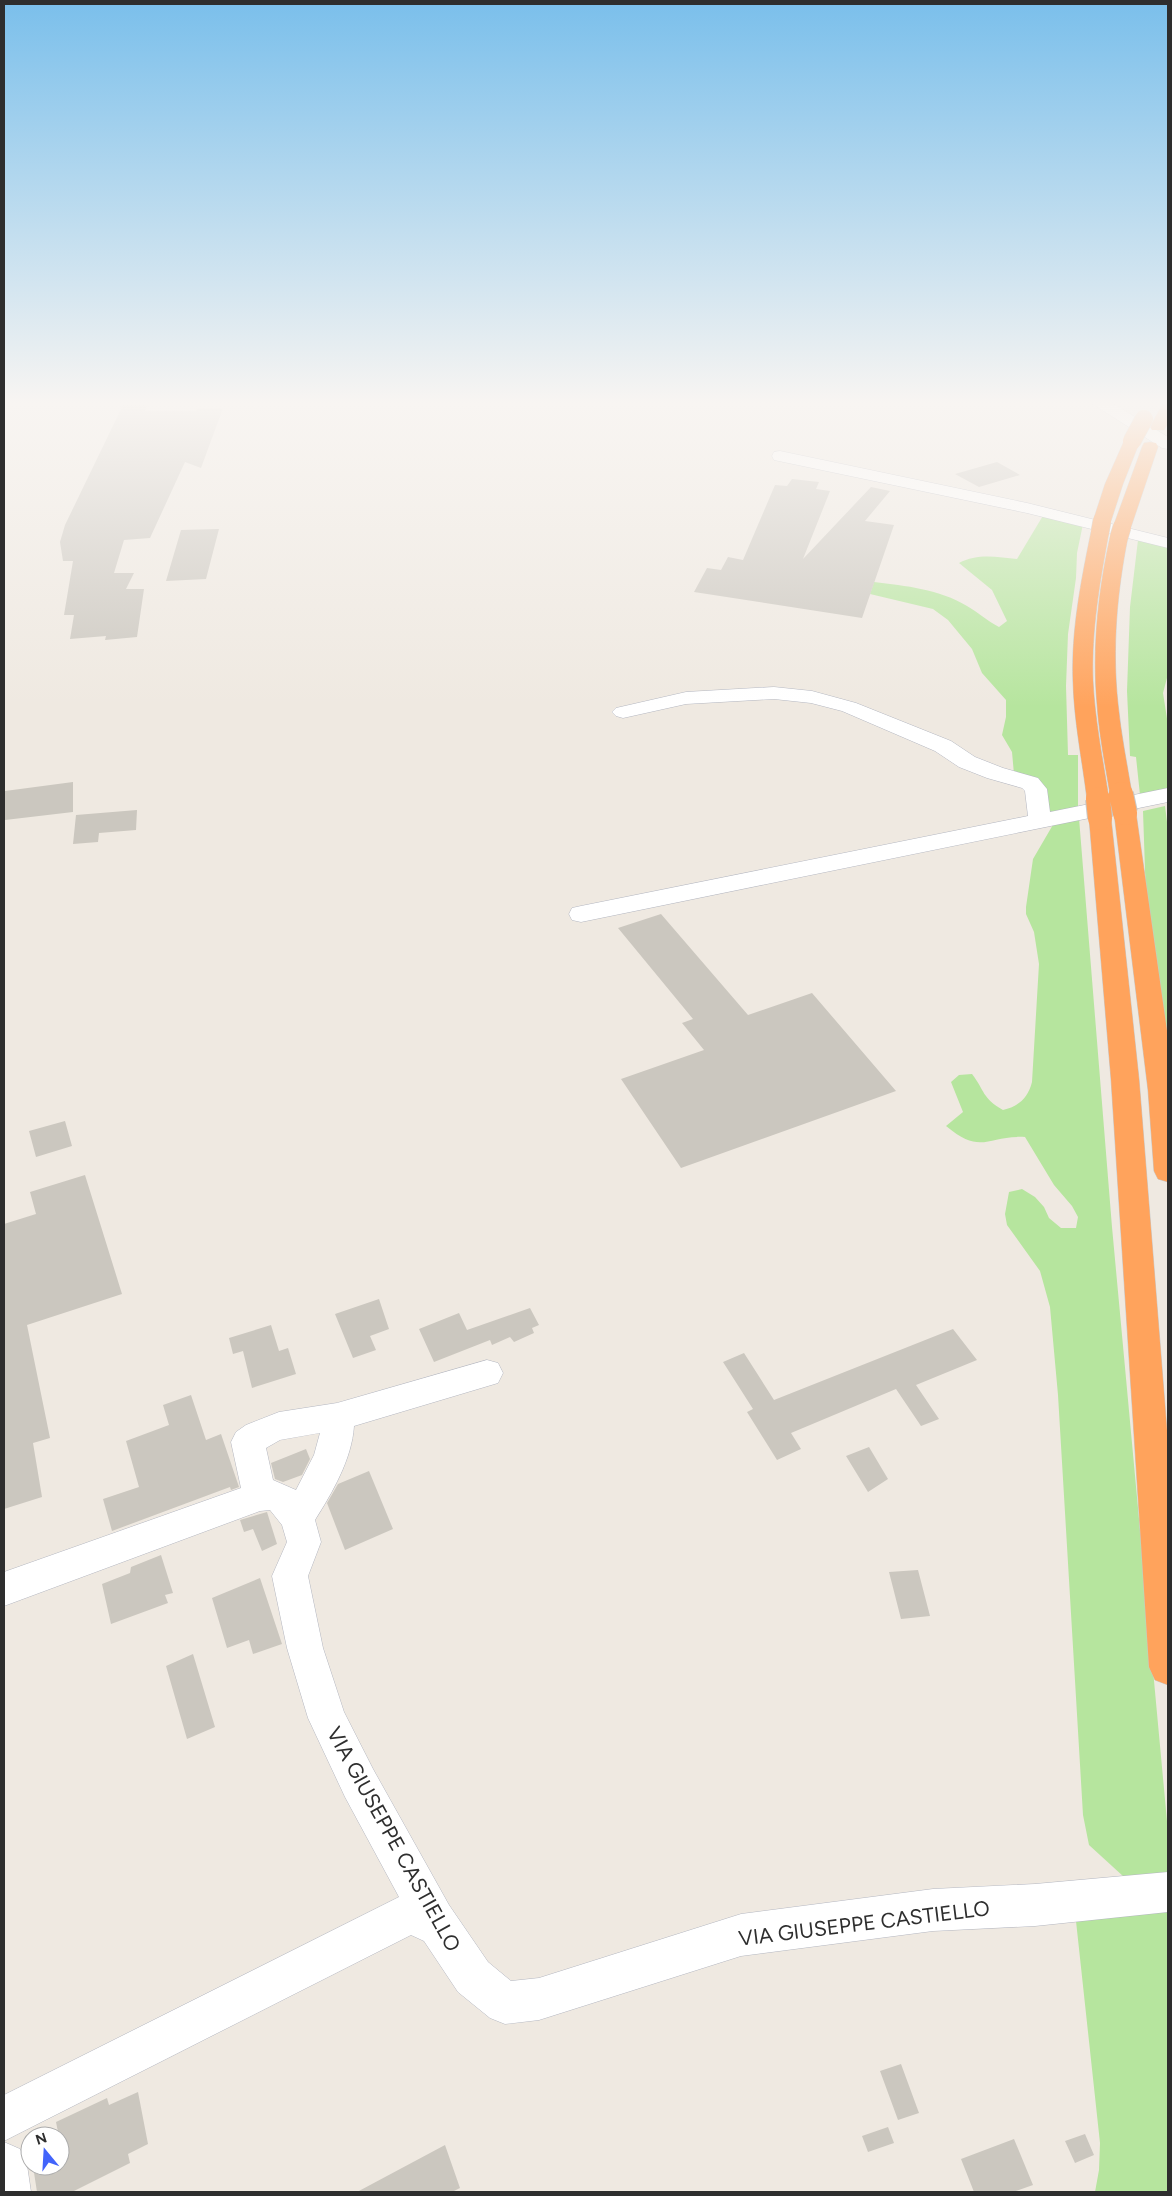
<svg xmlns="http://www.w3.org/2000/svg" width="1172" height="2196" font-family="Figtree,sans-serif">
<style>
.green{fill:#b6e59e}
.building{fill:#cbc7bf}
.lines{fill:none;stroke-linecap:round;stroke-linejoin:round}
.minor-casing{stroke:#b4b7c1;stroke-width:1}
.highway-casing{stroke:#c9c9c9;stroke-width:1}
.minor{fill:#fff;fill-rule:evenodd}
.highway{fill:#ffa35c;fill-rule:evenodd}
.highway-bridge-far1-casing{stroke:#c9c9c9;stroke-width:19;stroke-linecap:butt}
.highway-bridge-casing{stroke:#c9c9c9;stroke-width:26;stroke-linecap:butt}
.highway-bridge-far1{stroke:#ffa35c;stroke-width:18}
.highway-bridge{stroke:#ffa35c;stroke-width:24}
.labels{text-anchor:middle;dominant-baseline:central;stroke-width:5;stroke-linejoin:round;paint-order:stroke}
.near-street-label{font-size:21px;fill:#2e2e2e;stroke:#fff}
</style>
<rect width="100%" height="100%" fill="#efe9e1"/>
<path class="green" d="M1044 514 1083 524 1077 553 1076 578 1068 634 1066 686 1068 755H1078V810L1044 816 1014 774 1012 752 1002 735 1006 717V700L982 673 972 649 948 620 933 609 870 594 874 582C906 586 939 589 967 606 978 612 987 621 999 627L1007 621 992 590 959 563C977 553 998 557 1017 559Z
M1138 540 1168 547V674L1163 693 1168 725V789L1140 795 1136 757 1130 756 1127 691 1130 607Z
M1165 806 1168 830V1070L1146 899 1143 811Z
M1079 818 1112 1227 1168 1832V1883L1146 1882 1124 1877 1089 1845 1083 1815 1058 1395 1050 1307 1040 1271 1007 1225 1005 1214 1009 1192 1022 1189 1035 1197 1044 1207 1049 1218 1061 1228H1076L1078 1217 1072 1206 1054 1185 1025 1137C987 1135 982 1156 946 1126L963 1112 951 1082 959 1075 972 1074C985 1091 982 1098 1003 1110 1019 1106 1028 1098 1032 1082L1039 964 1034 932 1026 914V907L1033 859 1054 823Z
M1168 1905V2192H1095L1099 2170 1100 2143 1076 1921Z"/>
<path class="building" d="M123 405H148L145 411H196L197 408H223L201 468 185 462 150 538 124 540 114 573H134L126 589H144L137 637 105 640 106 636 70 639 74 615H64L73 561H63L60 542 65 525Z
M997 462 1020 475 979 487 955 474Z
M792 479 819 482 816 489 830 491 803 559 871 487 890 491 865 521 894 525 862 618 694 592 707 568 721 570 728 557 743 560 775 485 787 486Z
M219 529 206 579 166 581 181 530Z
M73 782V812L5 820V791Z
M137 810 136 830 99 833 98 842 73 844 76 815Z
M661 914 748 1015 812 993 896 1091 681 1168 621 1079 704 1050 682 1023 693 1019 618 928Z
M65 1121 72 1146 36 1157 29 1131Z
M85 1175 122 1294 27 1325 50 1438 33 1443 42 1497 4 1509V1224L36 1214 30 1192Z
M379 1299 389 1329 370 1336 376 1350 353 1358 335 1314Z
M530 1308 539 1325 532 1328 534 1333 514 1342 510 1337 492 1345 490 1340 434 1362 419 1329 459 1313 467 1330Z
M271 1325 279 1351 288 1348 296 1374 252 1388 243 1351 233 1354 229 1338Z
M953 1329 977 1360 916 1385 939 1419 921 1426 896 1389 791 1433 801 1449 777 1460 747 1412 753 1409 723 1362 744 1353 774 1400Z
M191 1395 206 1440 221 1434 239 1487 231 1490 230 1487 112 1531 103 1499 139 1487 126 1441 169 1425 163 1405Z
M869 1447 888 1479 868 1492 846 1456Z
M306 1449 310 1459 302 1475 283 1482 275 1479 271 1463Z
M369 1471 393 1529 345 1550 327 1503 338 1484Z
M267 1512 277 1544 262 1551 253 1529 244 1532 240 1520Z
M161 1555 173 1593 165 1595 168 1603 111 1624 102 1584 130 1573 131 1567Z
M918 1570 930 1616 901 1619 889 1572Z
M260 1578 282 1644 253 1654 249 1640 227 1648 212 1598Z
M193 1654 215 1727 187 1739 166 1666Z
M901 2064 919 2113 898 2120 880 2071Z
M138 2092 148 2144 128 2154 130 2163 72 2192H37L33 2166H60V2136H49L58 2132 56 2122 107 2098 109 2105Z
M888 2127 894 2143 868 2152 862 2136Z
M1085 2134 1094 2155 1075 2163 1065 2141Z
M1014 2139 1033 2185 1013 2192H974L961 2159Z
M445 2145 460 2188 452 2192H357Z"/>
<g class="lines">
<defs>
<path id="minor" d="M1089 400H1107L1168 437V449L1162 448 1091 403Z
M780 451 1027 503 1168 538V548L1027 513 774 460 772 456 774 452Z
M774 687 812 691 856 703 951 741 975 757 1003 768 1038 778 1047 789 1050 812 1168 788V802L581 922 572 920 569 914 572 908 581 906 1028 816 1025 791 1022 788 987 778 959 767 935 751 842 711 811 703 774 699 686 704 623 718 616 716 612 712 616 708 686 692Z
M487 1360 498 1363 503 1373 498 1383 354 1426C352 1459 332 1493 315 1520L321 1542 308 1576 323 1648 344 1712 373 1769 449 1905 488 1962 511 1981 539 1978 741 1914 933 1889 1035 1884 1168 1872V1912L1035 1926 933 1931 741 1956 539 2020 505 2024 490 2018 458 1992 424 1941 411 1935 4 2141V2095L399 1897 345 1797 308 1718 287 1648 272 1576 287 1542 282 1525 270 1510 260 1511 4 1606V1572L241 1488 231 1442 236 1432 246 1425 279 1412 337 1403ZM320 1433 314 1455 296 1490 273 1480 266 1448 280 1440Z
M4 2142 20 2149 27 2165 31 2192H4Z"/>
<path id="highway" d="M1168 403C1169 413 1170 422 1164 430H1152L1150 427 1162 405Z
M1132 436 1138 438 1140 441 1123 484 1111 521 1108 525 1102 526 1096 525 1093 521 1105 484 1124 441 1126 438Z
M1150 442 1156 443 1158 447 1131 527 1128 531 1122 532 1128 537C1117 592 1112 648 1118 704 1121 734 1127 764 1132 794L1129 799 1121 801 1113 799 1110 794C1105 764 1099 734 1097 704 1092 648 1098 592 1110 537L1113 533 1119 532 1113 527 1142 447 1144 443Z
M1100 527 1106 528 1109 532C1100 581 1091 631 1093 681 1095 721 1103 760 1109 799L1106 804 1098 806 1090 804 1087 799C1082 759 1074 721 1073 681 1071 631 1081 581 1091 532L1094 528Z
M1125 806 1133 808 1136 813 1168 1038V1182L1158 1179 1154 1171 1148 1090 1114 813 1117 808Z
M1100 811 1108 813 1111 818 1139 1079 1168 1443V1685L1155 1680 1149 1667 1111 1079 1089 818 1092 813Z"/>
</defs>
<use href="#minor" class="minor-casing"/>
<use href="#highway" class="highway-casing"/>
<use href="#minor" class="minor"/>
<use href="#highway" class="highway"/>
<defs>
<path id="highway-bridge-far1" d="M1132 441 1144 419
M1100 532 1102 521
M1119 537 1122 527"/>
<path id="highway-bridge" d="M1121 794 1125 813
M1098 799 1100 818"/>
</defs>
<use href="#highway-bridge-far1" class="highway-bridge-far1-casing"/>
<use href="#highway-bridge" class="highway-bridge-casing"/>
<use href="#highway-bridge-far1" class="highway-bridge-far1"/>
<use href="#highway-bridge" class="highway-bridge"/>
</g>
<linearGradient id="sky" x2="0" y2="1"><stop stop-color="#7abfeb"/><stop offset="0.57" stop-color="#f8f5f2"/><stop offset="1" stop-color="#f8f5f2" stop-opacity="0"/></linearGradient>
<rect width="1172" height="707" fill="url(#sky)"/>
<g class="labels">
<g class="near-street-label">
<text transform="translate(394 1839) rotate(61)">VIA GIUSEPPE CASTIELLO</text>
<text transform="translate(864 1923) rotate(-7)">VIA GIUSEPPE CASTIELLO</text>
</g>
</g>
<rect width="1172" height="2196" fill="none" stroke="#2e2e2e" stroke-width="10"/>
<g transform="translate(45 2151) rotate(342)"><circle r="24" fill="#ffffff" stroke="#ababab"/>
<path d="M0-4L9 19L0 12L-9 19Z" fill="#4264fb"/>
<text y="-8" font-size="14" font-weight="bold" text-anchor="middle" fill="#2e2e2e">N</text>
</g>
</svg>
